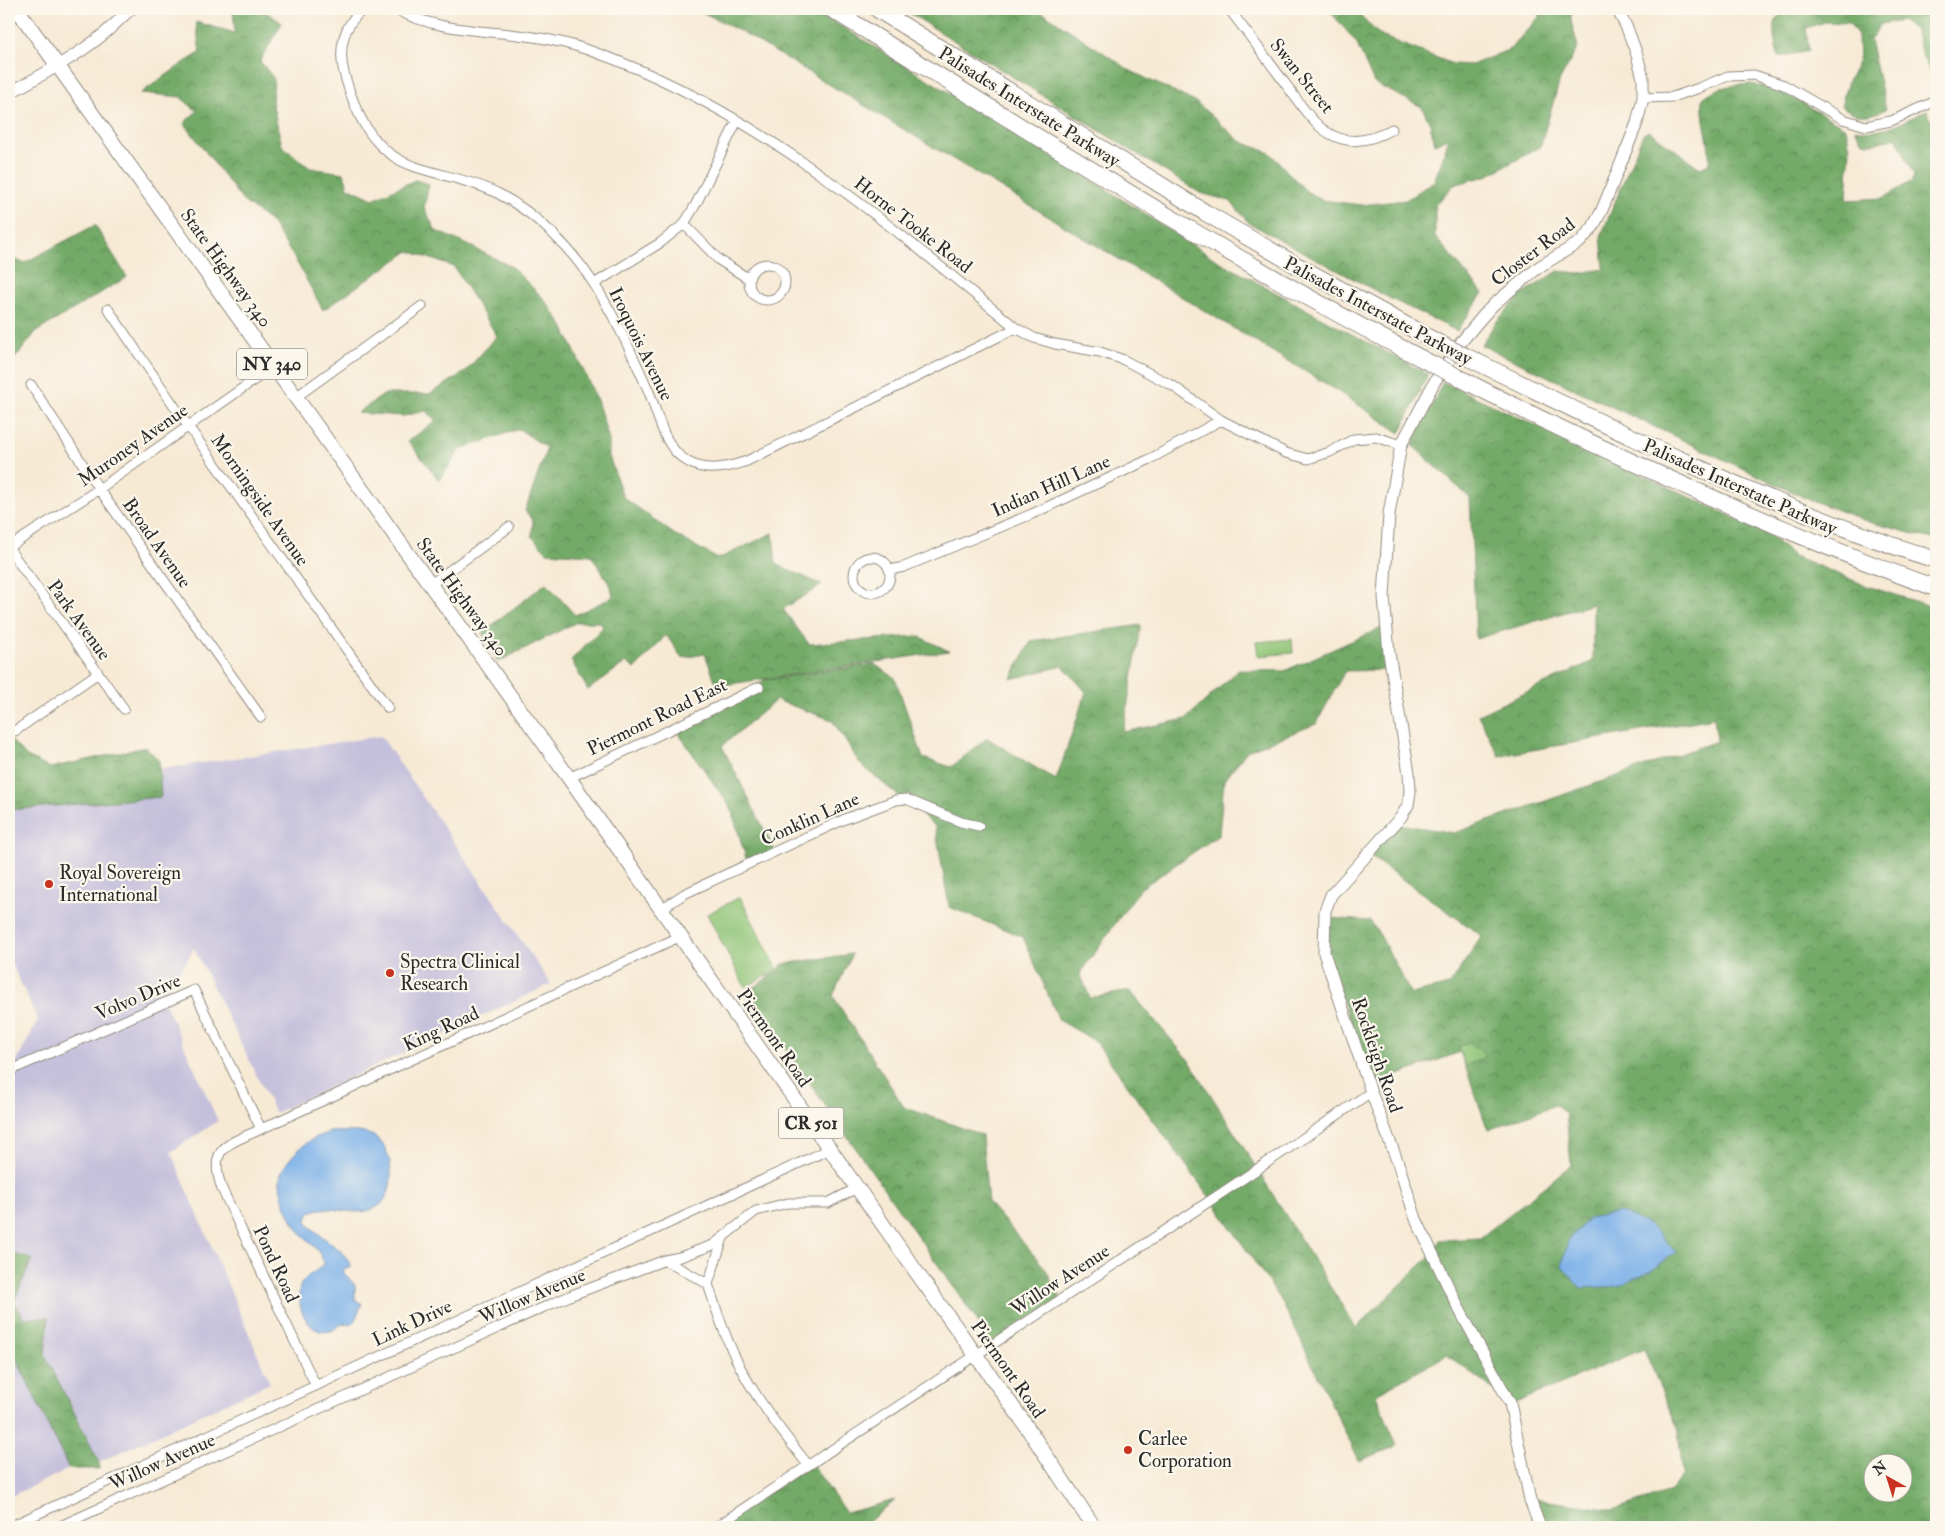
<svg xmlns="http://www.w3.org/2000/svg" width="1945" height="1536" font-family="'IM FELL Double Pica',serif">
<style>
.industrial{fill:#c5c0db}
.forest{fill:url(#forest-crowns);stroke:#4f6a4a;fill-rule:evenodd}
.park{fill:#8fc477;stroke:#5d7851}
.water{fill:#7bb1e9;stroke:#536e8a}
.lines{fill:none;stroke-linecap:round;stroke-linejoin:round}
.minor-casing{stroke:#918a80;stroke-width:11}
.tertiary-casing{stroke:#918a80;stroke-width:13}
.primary-casing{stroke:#918a80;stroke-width:16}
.motorway-casing{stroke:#918a80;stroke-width:18}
.minor{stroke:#fff;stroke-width:9}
.tertiary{stroke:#fff;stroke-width:11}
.primary{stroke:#fff;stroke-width:14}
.motorway{stroke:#fff;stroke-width:16}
.motorway-bridge-casing{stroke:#918a80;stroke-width:18;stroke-linecap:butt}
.motorway-bridge{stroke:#fff;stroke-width:16}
.poi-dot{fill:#c8321e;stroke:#fbf7ec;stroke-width:2}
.labels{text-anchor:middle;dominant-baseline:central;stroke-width:4.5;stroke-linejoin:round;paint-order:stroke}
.shield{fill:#fbf7ec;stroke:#696865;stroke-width:1}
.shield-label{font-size:18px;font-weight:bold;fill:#2b2b2b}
.street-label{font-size:19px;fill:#2b2b2b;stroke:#fbf7ec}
.poi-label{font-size:19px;fill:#2b2b2b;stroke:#fbf7ec;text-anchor:start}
</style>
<defs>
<pattern id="forest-crowns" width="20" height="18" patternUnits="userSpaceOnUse" patternTransform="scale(1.25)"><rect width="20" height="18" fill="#73aa68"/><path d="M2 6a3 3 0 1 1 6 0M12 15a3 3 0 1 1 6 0" fill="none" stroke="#5f8b56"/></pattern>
</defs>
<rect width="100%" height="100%" fill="#fbf7ec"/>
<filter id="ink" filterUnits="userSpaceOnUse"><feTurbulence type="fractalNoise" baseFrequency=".02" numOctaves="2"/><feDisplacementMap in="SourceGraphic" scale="10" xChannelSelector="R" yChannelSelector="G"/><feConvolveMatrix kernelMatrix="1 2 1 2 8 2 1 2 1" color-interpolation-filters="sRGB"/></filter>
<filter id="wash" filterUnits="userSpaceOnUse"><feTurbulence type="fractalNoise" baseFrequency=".0096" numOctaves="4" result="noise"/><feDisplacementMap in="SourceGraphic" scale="20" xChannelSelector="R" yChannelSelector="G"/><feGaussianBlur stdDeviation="1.12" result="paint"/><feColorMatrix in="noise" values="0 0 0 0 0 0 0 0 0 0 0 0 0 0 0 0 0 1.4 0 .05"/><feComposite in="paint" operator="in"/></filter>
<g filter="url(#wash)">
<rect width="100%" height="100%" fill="#f7ead5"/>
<path class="industrial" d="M381 736 551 984 275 1113 194 948 163 999 218 1121 171 1152 270 1383 99 1462 45 1355 49 1318H24L14 1301 32 1260 9 1253V1076L38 1020 9 958V792Z
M9 1338 69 1469 9 1497Z"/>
<path class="forest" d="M233 9H262L282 23 260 61 274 79 272 102 282 146 310 168 344 173 348 187 373 199 415 180 429 184 424 208 436 231 464 243 512 267 544 299 563 326 597 400 609 440V456L623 497 674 534 718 559 773 533 776 564 822 585 783 609 809 644 918 636 949 651 717 686 705 654 682 658 666 635 635 669 626 662 588 690 571 660 603 627 600 622H577L498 662 482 633 546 583 575 615 613 597 611 586 591 555 547 552 532 537 533 520 525 511 547 448 519 429 461 449 439 480 408 441 436 421 426 411 403 416 357 413 385 394H430L465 372 497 336 454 267 409 251 323 310 295 259 272 223 243 201 184 123 197 111 180 97 141 93 185 62 200 53 196 22 235 33Z
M696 9H813L1095 182 1215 259 1342 329 1428 374 1400 433 1336 390 742 32Z
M903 9H1040L1039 10 1131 71 1197 103 1240 141 1270 153 1305 190 1321 200 1362 205 1406 200 1434 181 1441 163 1449 137 1435 144 1430 124 1422 107 1374 83 1356 42 1328 9H1355L1363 19 1381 36 1453 64 1472 65 1510 49 1539 17 1540 9H1571V21L1578 47 1560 80 1540 147 1489 175 1454 185 1435 205V237L1483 293 1457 331 1389 298 1249 223 1230 201 1200 193Z
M1787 9H1936V78L1935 80 1923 58 1915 30 1901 20 1881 24 1870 40 1886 109C1867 118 1859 118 1841 106L1848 81 1859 60 1858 35 1849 23 1825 22 1806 28 1809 51 1778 57C1774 37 1768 22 1787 9Z
M1751 84 1777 89 1846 128 1850 148 1847 200 1883 198 1912 181 1914 174 1896 137C1885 141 1875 145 1863 142L1855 129C1880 135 1905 121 1927 110L1936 134V150L1933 152 1936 158V540L1869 522 1803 497 1481 345 1496 322 1522 294 1558 271 1580 273 1604 269 1601 236 1643 134 1649 131 1700 168 1709 164C1711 142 1701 121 1703 98 1718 86 1732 85 1751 84Z
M95 225 127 277 36 332 9 366V257L24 263Z
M1443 382 1767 533 1792 555 1867 586 1936 608V1527H1544L1534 1499 1613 1510 1670 1491 1683 1475 1678 1430 1644 1349 1513 1404 1447 1355 1376 1394 1397 1446 1359 1461 1281 1300 1213 1202 1095 1041 1059 1020 1023 937 949 907 935 826 861 765 832 720 776 700 722 746 776 853 748 865 731 808 676 730 748 697 764 680 874 664 895 678 923 758 951 767 987 738 1056 780 1086 692 1063 666 1011 679 1031 641 1141 625 1123 732 1186 719 1238 670 1284 671 1386 626 1391 670 1345 671 1316 724 1247 751 1224 780 1219 835 1140 889 1080 973 1090 998 1130 991 1191 1063 1356 1328 1431 1255 1440 1240 1480 1238 1571 1165 1566 1114 1555 1105 1488 1130 1460 1052 1374 1084 1327 959V918L1370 921 1380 935 1411 994 1449 985 1482 936 1368 855 1399 824 1454 833 1717 741 1714 718 1499 756 1478 715 1593 661V604L1476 639 1470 498 1412 445ZM1872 1464H1902V1494H1872Z
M9 738 27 757 50 768 146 747 159 761 161 797 9 810Z
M852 954 833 996 904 1107 982 1135 988 1202 1045 1268 1063 1302 993 1343 746 993 778 970 783 964Z
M9 1253 32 1259 14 1301 24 1318 49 1317 45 1355 99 1462V1469H69L9 1343Z
M811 1463 846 1513 895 1500 862 1527H720Z"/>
<path class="park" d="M1292 639 1293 653 1258 656 1256 642Z
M740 897 778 970 745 987 707 914Z
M1469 1042 1486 1056 1465 1066 1459 1047Z"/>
<path class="water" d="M329 1132C342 1132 359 1130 371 1135 394 1143 399 1194 377 1207 355 1220 331 1202 310 1212L307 1220 308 1225 344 1254 352 1267 343 1270 344 1273 355 1285V1299L362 1304 354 1322 349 1324 343 1323C340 1325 335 1330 331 1331 308 1337 295 1305 300 1287 303 1276 318 1272 324 1263 317 1243 303 1240 294 1223 287 1212 279 1192 280 1179 281 1165 300 1147 311 1140 316 1136 324 1135 329 1132Z
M1620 1212 1651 1226 1676 1252 1652 1270 1618 1286 1581 1288 1562 1266 1568 1241 1589 1218Z"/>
</g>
<g filter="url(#ink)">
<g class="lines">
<defs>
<path id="minor" d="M364 9C343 24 338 49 344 73 355 112 371 151 413 166 441 176 472 180 499 194 537 214 571 248 594 284 616 318 633 355 649 392 658 414 662 440 680 456 700 474 724 469 747 461L1016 328
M395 9C435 31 483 30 527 36 550 39 572 44 594 52 753 108 887 223 1016 328L1034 338 1055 344 1100 352 1124 360 1173 386 1221 420 1286 453 1308 459 1330 452 1354 439 1376 437 1401 445
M1229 9C1248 34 1268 60 1287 86 1299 102 1312 124 1330 134 1351 146 1373 140 1392 129
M1643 98 1673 97 1699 88 1728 76 1754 75 1784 85 1843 119 1866 126 1891 121 1936 101
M684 224 719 260 749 279
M749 282a18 18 0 1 1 36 0a18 18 0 1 1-36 0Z
M594 284 660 243 684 224 696 204 737 121
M108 309 188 426 388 708
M31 385 99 489 261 717
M296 397 422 306
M9 547 99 489 274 366
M9 549 124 709
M854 575a18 18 0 1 1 36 0a18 18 0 1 1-36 0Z
M890 570 904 567 1032 514 1150 459 1221 420
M431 584 509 527
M15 731 98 673
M569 778 759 687
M660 910 684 894 845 819 896 800 906 799 961 822 979 826
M9 1071 194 990 261 1129
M666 1261 708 1284C717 1312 726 1340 740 1367 758 1402 784 1434 808 1465
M708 1284 723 1238
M316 1386 222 1189C207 1146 228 1145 261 1129L679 937
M9 1527 830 1149
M58 1527 542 1308 572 1295 665 1260 680 1257 713 1245 756 1211 788 1203H828L857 1188
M716 1527C933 1381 1155 1241 1371 1092"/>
<path id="tertiary" d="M9 93C42 75 76 57 105 33 114 25 122 17 131 9
M1540 1527 1530 1500 1510 1403 1457 1305 1416 1219 1398 1163 1371 1092 1324 953 1325 911 1331 895 1401 817 1408 805 1410 792 1409 773 1389 653 1384 597 1389 514 1401 445 1435 381 1462 341 1483 316 1494 304 1539 267 1580 242 1593 227 1602 210 1637 123 1643 98V78L1637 55 1627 28 1617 9"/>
<path id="primary" d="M17 9 569 778 917 1273 1020 1417 1094 1527"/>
<path id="motorway" d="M831 9C1029 131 1225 257 1432 364
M877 9 1206 213 1296 265 1444 346
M1465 356C1618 432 1773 508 1936 560
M1452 374C1536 418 1622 458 1708 496 1783 529 1859 561 1936 588"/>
</defs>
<use href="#minor" class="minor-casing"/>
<use href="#tertiary" class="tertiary-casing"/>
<use href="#primary" class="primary-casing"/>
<use href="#motorway" class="motorway-casing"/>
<use href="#minor" class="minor"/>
<use href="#tertiary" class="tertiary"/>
<use href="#primary" class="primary"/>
<use href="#motorway" class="motorway"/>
<defs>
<path id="motorway-bridge" d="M1444 346 1465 356
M1432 364 1452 374"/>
</defs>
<use href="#motorway-bridge" class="motorway-bridge-casing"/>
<use href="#motorway-bridge" class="motorway-bridge"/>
</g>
</g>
<g class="poi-dot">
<circle cx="49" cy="884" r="5"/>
<circle cx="390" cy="973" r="5"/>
<circle cx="1128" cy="1450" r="5"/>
</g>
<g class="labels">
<g class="shield">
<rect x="237" y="348.5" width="70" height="31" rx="4"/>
<rect x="778.5" y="1107.5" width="65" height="31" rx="4"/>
</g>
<g class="shield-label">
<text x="272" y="364">NY 340</text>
<text x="811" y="1123">CR 501</text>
</g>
<g class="street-label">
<text transform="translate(1302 76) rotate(51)">Swan Street</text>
<text transform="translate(1029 107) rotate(32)">Palisades Interstate Parkway</text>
<text transform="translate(913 225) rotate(38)">Horne Tooke Road</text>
<text transform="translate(1533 252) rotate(-37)">Closter Road</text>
<text transform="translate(226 268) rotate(54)">State Highway 340</text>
<text transform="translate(1378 311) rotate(28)">Palisades Interstate Parkway</text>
<text transform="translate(641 344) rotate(64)">Iroquois Avenue</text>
<text transform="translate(133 445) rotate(-35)">Muroney Avenue</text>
<text transform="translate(1051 486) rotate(-24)">Indian Hill Lane</text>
<text transform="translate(1740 487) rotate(24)">Palisades Interstate Parkway</text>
<text transform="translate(260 500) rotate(55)">Morningside Avenue</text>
<text transform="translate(157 543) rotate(55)">Broad Avenue</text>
<text transform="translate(462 597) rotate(54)">State Highway 340</text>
<text transform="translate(79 620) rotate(54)">Park Avenue</text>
<text transform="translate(657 717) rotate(-26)">Piermont Road East</text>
<text transform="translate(810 819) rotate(-24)">Conklin Lane</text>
<text transform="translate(138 997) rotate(-23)">Volvo Drive</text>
<text transform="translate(441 1029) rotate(-25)">King Road</text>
<text transform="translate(774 1038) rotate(55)">Piermont Road</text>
<text transform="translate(1377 1055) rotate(71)">Rockleigh Road</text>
<text transform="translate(276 1264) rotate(65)">Pond Road</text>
<text transform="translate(1060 1280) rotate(-33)">Willow Avenue</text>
<text transform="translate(532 1296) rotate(-23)">Willow Avenue</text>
<text transform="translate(412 1323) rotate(-25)">Link Drive</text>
<text transform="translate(1008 1369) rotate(55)">Piermont Road</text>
<text transform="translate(162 1462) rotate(-24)">Willow Avenue</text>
</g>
<g class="poi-label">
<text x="59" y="873">Royal Sovereign<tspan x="59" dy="22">International</tspan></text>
<text x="400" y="962">Spectra Clinical<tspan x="400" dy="22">Research</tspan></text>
<text x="1138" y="1439">Carlee<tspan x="1138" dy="22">Corporation</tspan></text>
</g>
</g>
<rect width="1945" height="1536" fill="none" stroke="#fbf7ec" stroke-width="30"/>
<g transform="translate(1888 1478) rotate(321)"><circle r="24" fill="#fbf7ec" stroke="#a8a59f"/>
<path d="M0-4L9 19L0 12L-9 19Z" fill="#c8321e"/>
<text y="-8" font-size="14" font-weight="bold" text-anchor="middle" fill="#2b2b2b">N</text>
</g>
</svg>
